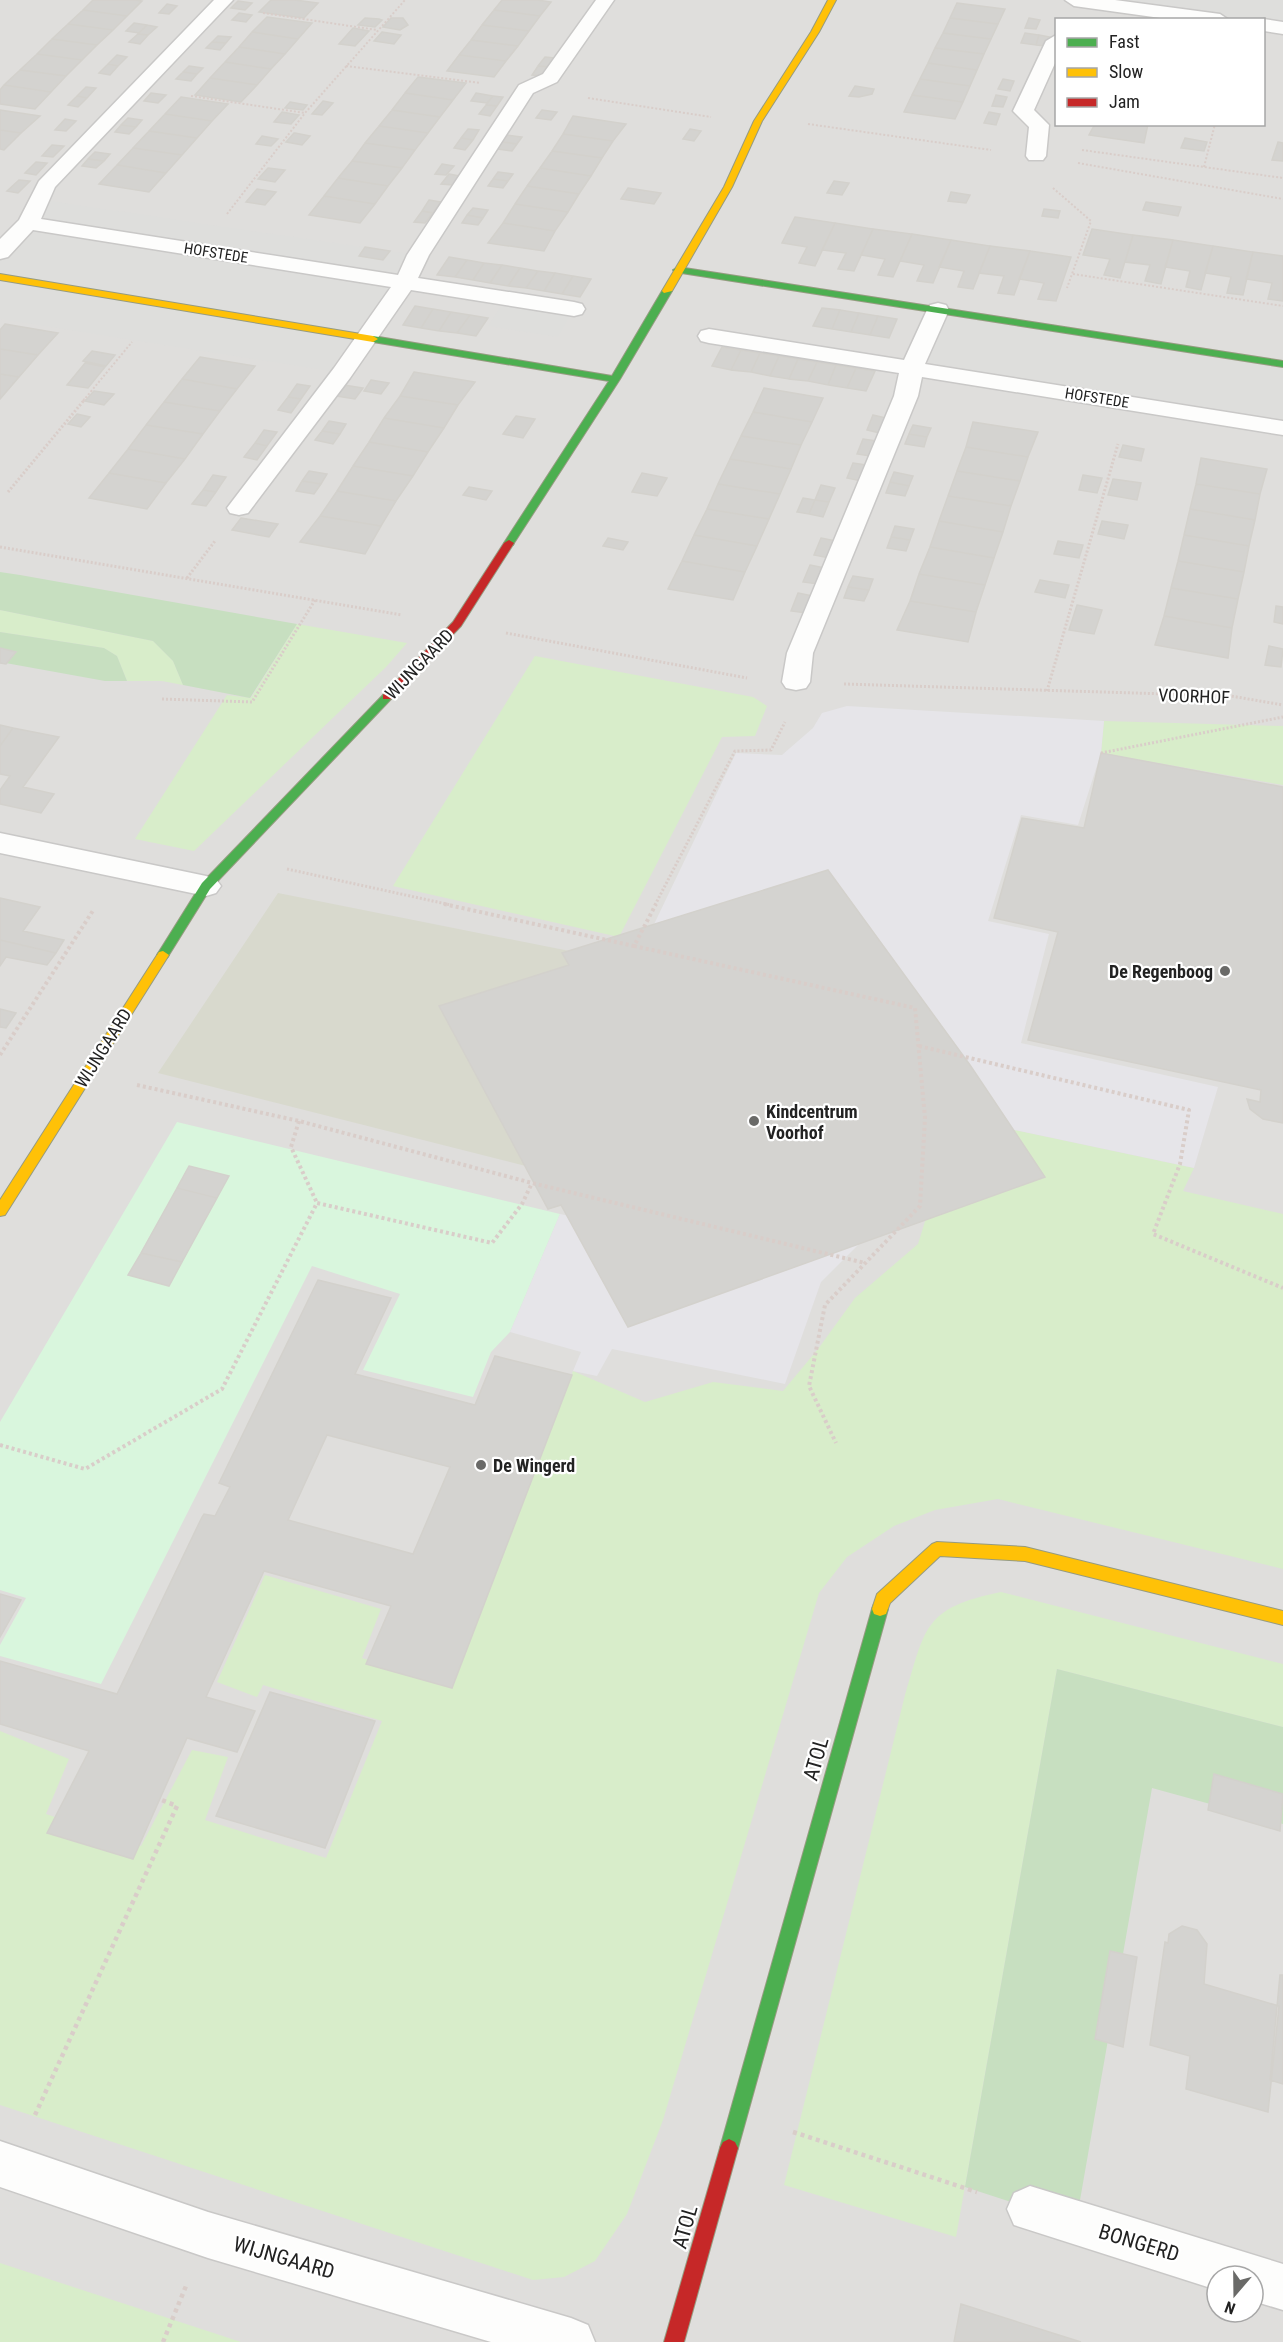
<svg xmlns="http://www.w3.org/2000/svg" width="1283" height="2342" font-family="'Roboto Condensed',sans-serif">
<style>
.residential{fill:#dfdedc;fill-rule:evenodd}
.religious{fill:#dededc}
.construction{fill:#d8d9cd}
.grass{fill:#d8edca}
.forest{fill:#c7dfc0}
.park{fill:#d9f6dd;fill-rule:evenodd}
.plaza{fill:#e6e5e9}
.building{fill:#d4d3d0;stroke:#d3d1cc;stroke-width:1.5;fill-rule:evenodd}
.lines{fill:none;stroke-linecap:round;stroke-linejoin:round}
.street-casing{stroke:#c9c8c7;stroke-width:3}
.fast-casing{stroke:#969b81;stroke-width:2}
.slow-casing{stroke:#969b81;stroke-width:2}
.jam-casing{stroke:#969b81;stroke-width:2}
.path-far3{stroke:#d9cdc9;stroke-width:2;stroke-dasharray:2 2;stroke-linecap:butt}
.path-far2{stroke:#d9cdc9;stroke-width:3;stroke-dasharray:2 2;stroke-linecap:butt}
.path-far1{stroke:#d9cdc9;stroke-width:4;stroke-dasharray:3 3;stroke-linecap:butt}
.path{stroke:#d9cdc9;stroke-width:4.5;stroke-dasharray:4 4;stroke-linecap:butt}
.street{fill:#fdfdfc;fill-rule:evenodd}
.fast{fill:#4caf50;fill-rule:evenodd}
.slow{fill:#ffc107;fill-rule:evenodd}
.jam{fill:#c62828;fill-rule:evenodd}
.poi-dot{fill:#6a6a68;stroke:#fff;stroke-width:2}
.labels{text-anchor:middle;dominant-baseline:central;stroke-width:4.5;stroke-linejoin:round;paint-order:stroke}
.far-street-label{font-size:15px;fill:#222;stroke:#fff}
.street-label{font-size:18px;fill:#222;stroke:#fff}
.poi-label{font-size:18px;font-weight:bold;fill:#222;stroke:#fff;text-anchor:start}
.near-street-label{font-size:21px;fill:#222;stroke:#fff}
</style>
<rect width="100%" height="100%" fill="#f0efeb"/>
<path class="residential" d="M0 0H1283V2342H0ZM1056 20H1264V124H1056ZM1217 2276H1253V2312H1217Z"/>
<path class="religious" d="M1074 0H1283V28L1264 25V20L1220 19Z
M39 199 217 226 418 255 342 373 0 319V252Z
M506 299 574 309 558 337 488 326Z
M938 310 1283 364V428L912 368Z"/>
<path class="construction" d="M278 893 635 964 688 1207 158 1073Z"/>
<path class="grass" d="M0 610 153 641 173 661 183 685 162 681H127L117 656 104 648 0 632Z
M297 624 407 643 386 667 194 851 135 839 227 695 251 698Z
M535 656 753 697 767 706 755 736 722 737 619 937 393 886Z
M1104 721 1283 726V785L1101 753Z
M944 1115 1194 1168 1183 1191 1283 1214V1569L998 1499 935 1510 894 1526 847 1557 819 1593 663 2120 627 2214 595 2261 564 2277 533 2280 0 2105V1731L69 1759 46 1814 141 1846 192 1750 228 1757 205 1820 326 1858 382 1721 263 1685 257 1697 217 1682 265 1575 381 1609 362 1658 449 1685 573 1371 645 1402 713 1382 783 1391 818 1349 855 1298 918 1244 947 1150Z
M1001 1592 1283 1664V1727L1057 1669 956 2237 784 2185 905 1695C926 1626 924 1608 1001 1592Z
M0 2263 241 2342H0Z"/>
<path class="forest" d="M0 572 20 575 297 624 250 698 183 685 173 661 153 641 0 610Z
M0 632 104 648 117 656 127 681H105L0 662Z
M1057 1669 1283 1727V1824L1152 1788 1076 2223 965 2187Z"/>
<path class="park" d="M177 1122 560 1214 510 1332 491 1352 473 1397 363 1370 400 1294 312 1266 101 1684 0 1656V1645L26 1598 0 1590V1422ZM177 1188 216 1198 182 1262 141 1252Z"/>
<path class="plaza" d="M847 706 1104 721 1101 753 1078 825 1021 815 988 921 1049 934 1021 1043 1218 1087 1194 1168 944 1115 869 1234 821 1282 785 1384 612 1349 597 1376 573 1371 581 1352 510 1332 560 1214 780 1258 635 964 736 753 782 755 813 728 822 713Z"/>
<path class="building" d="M93 0H135L142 1 127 16 83 10Z
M271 0H295L318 3 304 18 259 12Z
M502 0H537L551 2 540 16 494 10Z
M238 1 252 3 245 10 231 8Z
M957 3 1005 9 998 24 950 18Z
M167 4 177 6 169 14 159 13Z
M83 10 127 16 113 30 68 24Z
M494 10 540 16 529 31 482 25Z
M239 13 252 15 246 22 232 20Z
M267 17 312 23 298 39 252 32Z
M365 18 379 19 382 20 375 27 358 25Z
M391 18H403L408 25 400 30 383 27Z
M950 18 998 24 991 39 943 33Z
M1029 18 1040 20 1036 29 1025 28Z
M134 23 147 25 139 33 126 31Z
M68 24 113 30 97 45 52 39Z
M147 25 157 27 148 35 138 34Z
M482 25 529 31 518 46 471 40Z
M353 28 369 31 355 46 339 44Z
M252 32 298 39 285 54 239 47Z
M382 32 401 35 394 44 374 41Z
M943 33 991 39 984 54 935 48Z
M1025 33 1039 35 1036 45 1021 43Z
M138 34 148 35 140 44 129 42Z
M1039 35 1050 37 1047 46 1036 45Z
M218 36 231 37 226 43 212 42Z
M52 39 97 45 82 60 37 54Z
M471 40 518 46 506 61 459 55Z
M212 42 226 43 220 50 206 48Z
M239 47 285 54 271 69 225 62Z
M935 48 984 54 977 70 928 63Z
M37 54 82 60 66 76 20 70Z
M117 55 127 57 118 66 108 64Z
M459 55 506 61 494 77 447 71Z
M545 57 556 58 549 67 538 66Z
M225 62 271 69 257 85 210 78Z
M928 63 977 70 970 86 920 79Z
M108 64 118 66 110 75 99 73Z
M189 66 203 68 197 74 183 72Z
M538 66 549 67 543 76 532 75Z
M20 70 66 76 51 92 4 85Z
M183 72 197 74 191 81 176 79Z
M418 77 466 83 453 100 405 93Z
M210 78 257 85 241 102 195 95Z
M920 79 970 86 963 102 912 95Z
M1003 79 1014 81 1010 91 998 89Z
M4 85 51 92 35 109 0 104V90Z
M855 86 874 89 872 94 859 97 849 96Z
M86 87 96 88 87 98 77 96Z
M151 93 166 95 158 103 144 101Z
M405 93 453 100 440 117 392 110Z
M476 93 493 96 487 103 471 101Z
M912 95 963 102 955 119 904 112Z
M996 95 1007 97 1003 107 992 106Z
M77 96 87 98 78 107 68 105Z
M493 96 503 97 497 106 486 105Z
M181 97 228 104 212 121 165 114Z
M323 101 333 103 322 115 312 114Z
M290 102 307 105 303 110 285 108Z
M486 105 497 106 490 116 479 114Z
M0 110 40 116 21 133 0 130Z
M392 110 440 117 428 133 379 126Z
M542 110 557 112 551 120 536 118Z
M282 112 299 115 291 124 274 122Z
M989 112 1000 114 996 125 984 123Z
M165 114 212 121 197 138 149 131Z
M573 116 626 124 613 141 563 134Z
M128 118 142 120 136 127 121 125Z
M65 119 76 121 66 131 55 130Z
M1095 124H1148L1144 143 1089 135Z
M121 125 136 127 129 134 115 132Z
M379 126 428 133 415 150 365 143Z
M468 129 479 130 473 140 461 138Z
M690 129 701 131 694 141 683 139Z
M0 130 21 133 4 150 0 149Z
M149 131 197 138 182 155 133 148Z
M294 133H295L310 136 302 145 286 142Z
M563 134 613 141 602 158 552 151Z
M507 135 522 137 517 144 502 142Z
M262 136 278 139 271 146 256 144Z
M461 138 473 140 465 150 454 148Z
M1185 138 1207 142 1204 151 1181 148Z
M502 142 517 144 512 151 497 149Z
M1278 142 1283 143V161L1272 160Z
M365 143 415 150 402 168 352 161Z
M52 145 64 146 53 157 42 156Z
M133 148 182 155 166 173 117 165Z
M552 151 602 158 591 176 540 168Z
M95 152 110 154 104 161 88 159Z
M88 159 104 161 96 168 82 166Z
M352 161 402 168 388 186 338 178Z
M36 162 47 163 36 175 25 173Z
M442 164 454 166 446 175 435 174Z
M117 165 166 173 149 192 99 184Z
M268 168 285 170 275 182 258 179Z
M540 168 591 176 579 194 527 186Z
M498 172 513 174 508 181 493 179Z
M449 174 460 176 453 185 441 184Z
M338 178 388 186 375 204 324 196Z
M493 179 508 181 503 188 488 186Z
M19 180 30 181 18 193 7 191Z
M834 181 849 183 842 195 827 193Z
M527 186 579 194 568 212 515 204Z
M628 188 661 193 654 204 621 199Z
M257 189 276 192 265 205 246 202Z
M951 192 970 195 966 203 948 201Z
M324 196 375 204 360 223 309 215Z
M429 200 441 202 433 213 422 211Z
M1146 202 1181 207 1178 216 1143 210Z
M515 204 568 212 555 231 503 223Z
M473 208 488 210 483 218 467 215Z
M1044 209 1060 211 1058 218 1042 216Z
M422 211 433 213 425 223 414 222Z
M467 215 483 218 478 225 462 223Z
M795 217 835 223 815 266 799 263 807 247 782 243Z
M503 223 555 231 544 251 488 243Z
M835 223 873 229 854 271 838 269 846 253 822 250Z
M873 229 912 234 893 277 878 275 885 259 861 255Z
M1092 229 1133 235 1120 278 1104 275 1110 259 1083 255Z
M912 234 951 240 933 283 917 281 924 265 900 261Z
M1133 235 1173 240 1161 284 1145 281 1150 265 1125 262Z
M951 240 990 246 973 289 958 287 964 271 939 267Z
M1173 240 1213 246 1201 290 1186 287 1190 271 1165 267Z
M990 246 1030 251 1014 295 998 293 1004 276 979 273Z
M1213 246 1253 252 1243 295 1227 293 1231 277 1205 273Z
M365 247 390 251 383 260 359 256Z
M1030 251 1071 257 1056 301 1038 299 1044 283 1019 279Z
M1253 252 1283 256V301L1268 299 1272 283 1246 279Z
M449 257 467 260 455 277 437 275Z
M467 260 484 263 473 280 455 277Z
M484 263 502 265 490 283 473 280Z
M502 265 520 268 508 286 490 283Z
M520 268 538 271 526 288 508 286Z
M538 271 555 273 544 291 526 288Z
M555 273 573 276 562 294 544 291Z
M573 276 591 279 580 297 562 294Z
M415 306 433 309 421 328 403 325Z
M822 308 840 310 832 329 813 326Z
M433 309 451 312 439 331 421 328Z
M840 310 859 313 851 332 832 329Z
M451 312 470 315 457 333 439 331Z
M859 313 878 316 870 335 851 332Z
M470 315 488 318 476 336 457 333Z
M878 316 897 319 889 338 870 335Z
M5 324 58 333 38 355 0 349V330Z
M722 347 741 350 731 370 712 366Z
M0 349 38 355 19 377 0 374Z
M741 350 760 353 751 372 731 370Z
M92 351 115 355 106 366 83 361Z
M760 353 779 356 770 376 751 372Z
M779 356 798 359 789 379 770 376Z
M200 357 255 366 237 389 182 379Z
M798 359 817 362 808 381 789 379Z
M817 362 836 365 828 385 808 381Z
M85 363 105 367 88 388 67 385Z
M836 365 856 368 847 388 828 385Z
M856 368 875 371 866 391 847 388Z
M414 372 475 382 458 405 400 396Z
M0 374 19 377 0 399Z
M182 379 237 389 220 411 164 402Z
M371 380 389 383 381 394 364 391Z
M297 384 310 386 301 399 288 397Z
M344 385 363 388 355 399 336 396Z
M764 388 823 398 812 422 753 412Z
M94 391 114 394 104 405 85 401Z
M400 396 458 405 444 428 384 418Z
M288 397 301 399 291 413 278 410Z
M164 402 220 411 203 434 146 425Z
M753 412 812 422 801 445 741 436Z
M77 414 90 417 81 427 68 424Z
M873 415 886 418 880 433 867 430Z
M516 416 535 419 523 438 503 434Z
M384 418 444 428 428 452 369 442Z
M329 421 346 424 340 434 322 431Z
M973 422 1038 432 1028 457 966 447Z
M146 425 203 434 185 459 128 449Z
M913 425 931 428 927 437 909 434Z
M264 430 277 432 267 446 255 443Z
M322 431 340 434 333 444 315 440Z
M909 434 927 437 924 447 905 444Z
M741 436 801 445 791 469 730 459Z
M863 439 877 441 870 456 857 454Z
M369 442 428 452 413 476 353 466Z
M255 443 267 446 257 460 244 457Z
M1123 445 1144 449 1141 461 1119 457Z
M966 447 1028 457 1020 481 957 471Z
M128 449 185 459 166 483 109 473Z
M1201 458 1267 469 1260 494 1196 484Z
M730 459 791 469 780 494 718 484Z
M853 463 867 465 861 481 847 478Z
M353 466 413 476 396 501 337 491Z
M309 471 327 474 321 484 302 481Z
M957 471 1020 481 1011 506 948 496Z
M894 472 913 476 909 486 890 482Z
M109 473 166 483 147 509 89 498Z
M642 473 667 478 657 496 632 492Z
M213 475 226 477 216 492 203 490Z
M1083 475 1102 478 1097 493 1079 490Z
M1113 479 1141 483 1137 500 1108 495Z
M302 481 321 484 314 494 296 491Z
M890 482 909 486 905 496 886 493Z
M718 484 780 494 769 519 707 509Z
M1196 484 1260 494 1255 520 1190 509Z
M821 485 835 488 829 502 815 500Z
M469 487 492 491 486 500 463 495Z
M203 490 216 492 206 506 192 504Z
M337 491 396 501 381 526 320 516Z
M948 496 1011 506 1003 532 939 521Z
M803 498 815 500 809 514 797 512Z
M815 500 829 502 823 517 809 514Z
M707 509 769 519 757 546 694 535Z
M1190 509 1255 520 1249 546 1184 535Z
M320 516 381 526 365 554 300 542Z
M241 518 278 524 269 537 232 530Z
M939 521 1003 532 994 558 930 547Z
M1102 521 1128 525 1124 539 1098 534Z
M895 526 914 529 910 540 891 537Z
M694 535 757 546 745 572 682 561Z
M1184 535 1249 546 1244 572 1178 561Z
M891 537 910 540 906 551 887 548Z
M608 538 628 542 623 550 603 546Z
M821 538 836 541 829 558 814 555Z
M1058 541 1083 545 1079 558 1054 554Z
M930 547 994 558 985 585 919 574Z
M682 561 745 572 733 600 668 589Z
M1178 561 1244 572 1238 599 1171 588Z
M810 565 825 568 818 584 803 582Z
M919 574 985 585 976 612 910 601Z
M853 576 873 579 869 590 848 587Z
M1040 580 1069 585 1065 598 1035 592Z
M848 587 869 590 864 601 844 598Z
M1171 588 1238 599 1232 628 1164 616Z
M798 593 813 596 806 613 791 611Z
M910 601 976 612 968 642 897 630Z
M1077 605 1102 610 1094 634 1069 630Z
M1276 606 1283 607V624L1274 622Z
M1164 616 1232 628 1228 658 1155 645Z
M1269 646 1283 649 1281 667 1265 665Z
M0 648 16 652 6 664 0 663Z
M0 725 13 728 0 746Z
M13 728 59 737 23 787 54 794 41 813 0 804V790L10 776 0 774V746Z
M1101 753 1283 787V1123L1263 1119 1250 1109 1247 1099 1260 1102 1261 1090 1028 1040 1058 932 994 918 1022 818 1084 828Z
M828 870 970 1065 1045 1177 628 1327 561 1205 548 1209 439 1006 569 965 562 953Z
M0 898 40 907 23 931 64 940 56 953 0 940Z
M0 940 56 953 47 965 6 957 0 966Z
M0 1009 16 1013 6 1028 0 1027Z
M189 1166 229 1176 217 1198 177 1188Z
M177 1188 217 1198 182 1262 141 1253Z
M141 1253 182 1262 169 1286 128 1275Z
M318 1280 391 1298 355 1374 475 1405 495 1356 572 1375 452 1688 366 1664 391 1606 264 1571 206 1697 255 1711 237 1752 187 1738 133 1859 47 1833 89 1751 0 1724V1661L117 1694 202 1517 204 1514 215 1516 230 1487 219 1483ZM327 1435 450 1467 413 1554 288 1520Z
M0 1594 21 1600 0 1637Z
M270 1692 375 1721 325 1848 216 1816Z
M1214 1774 1283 1794 1280 1831 1208 1810Z
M1182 1926 1197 1930 1207 1944 1204 1984 1279 2006 1268 2112 1186 2089 1190 2056 1150 2045 1165 1942 1168 1943 1169 1934Z
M1110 1951 1137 1957 1123 2047 1095 2039Z
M1280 1975H1283V2084L1270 2080Z
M961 2304 1081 2342H954Z"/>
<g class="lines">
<defs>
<path id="street" d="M214 0H233L55 187 41 219 398 275 407 255 519 85 543 74 596 0H614L557 82 533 93 429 255 418 278 574 302 582 304 585 309 582 314 574 316 411 290 350 378 248 513 239 515 230 513 227 508 334 368 391 287 33 230 8 257 0 259V239L19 220 39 181Z
M1065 0H1115L1220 14 1229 20H1175L1074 6Z
M1264 19 1283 22V34L1264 31Z
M1056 35V61L1034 110 1049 125 1046 156 1043 160H1029L1026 156 1029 127 1013 111 1046 41Z
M938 303 946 305 949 310 925 364 1283 421V435L922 377 918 396 813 653 810 682 806 688 796 690 786 688 782 682 787 653 894 396 899 373 709 343 701 341 698 336 701 331 709 329 904 360 927 310 930 305Z
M0 833 206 876 216 879 221 886 216 893 206 896 0 853Z
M0 2141 208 2212 571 2318 588 2325 595 2342H491L208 2258 0 2187Z
M1030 2186 1283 2264V2310L1253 2301V2276H1217V2290L1014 2225 1007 2209 1014 2193Z"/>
<path id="fast" d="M678 267 1283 361V367L675 272 673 270Z
M667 288 672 291 620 379 514 543 513 545H505L504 543 609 381 373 342 368 339 373 336 612 376 662 291Z
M387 693 393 697 391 699 210 889 167 958H159L157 955 202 883 383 695Z
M880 1602 886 1604 888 1609 738 2148 735 2154 729 2157 723 2154 720 2148 872 1609 874 1604Z"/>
<path id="slow" d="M828 0H836L819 32 762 121 732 187 672 291 664 293 662 291 724 187 754 121 811 32Z
M0 274 373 336 378 339 373 342 0 280Z
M163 951 169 955 167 958 5 1215 0 1216V1200L159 952Z
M937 1542 1025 1547 1283 1611V1625L1025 1561 940 1556 890 1603 886 1614 880 1616 874 1614 872 1609 877 1594 932 1544Z"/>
<path id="jam" d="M509 540 514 543 461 626 391 699H383V695L453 622 504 543Z
M729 2139 735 2142 738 2148 684 2342H664L720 2148 723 2142Z"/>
</defs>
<use href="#street" class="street-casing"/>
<use href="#fast" class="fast-casing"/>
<use href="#slow" class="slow-casing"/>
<use href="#jam" class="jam-casing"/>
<path class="path-far3" d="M263 13 377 30
M346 66 480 83
M191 96 305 113
M588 98 711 117
M808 124 991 150
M1082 150 1283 178
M1078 163 1283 199
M1204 167 1215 124
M1053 188 1091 221 1067 288
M227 214 305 113 405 0
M1073 274 1283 306
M83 401 132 342"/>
<path class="path-far2" d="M8 492 85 399
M0 547 402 615
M187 578 215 541
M506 633 747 678
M844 684 1231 696 1283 705
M1047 691 1118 444
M162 699 252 702 315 600
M1101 753 1283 717
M287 869 451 905
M655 905 735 751 771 750 785 722"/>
<path class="path-far1" d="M444 904 634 946 656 904
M634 946 915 1008 925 1118 920 1206 825 1305 809 1386 836 1443
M919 1046 1189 1110 1180 1164 1153 1234 1283 1288
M0 1055 94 909
M137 1085 299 1121 532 1183 865 1263
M299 1121 291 1147 317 1203
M0 1445 85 1469 222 1389 317 1203 492 1243 522 1204 532 1183"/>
<path class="path" d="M35 2115 177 1806 159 1799
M793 2132 977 2192
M163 2342 186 2286"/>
<use href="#street" class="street"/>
<use href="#fast" class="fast"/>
<use href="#slow" class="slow"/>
<use href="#jam" class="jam"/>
</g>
<g class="poi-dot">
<circle cx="1225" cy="971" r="6"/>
<circle cx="754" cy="1121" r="6"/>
<circle cx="481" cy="1465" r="6"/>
</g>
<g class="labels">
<g class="far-street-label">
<text transform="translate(216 253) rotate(9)">HOFSTEDE</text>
<text transform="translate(1097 398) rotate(9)">HOFSTEDE</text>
</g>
<g class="street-label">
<text transform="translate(419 664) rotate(-46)">WIJNGAARD</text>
<text transform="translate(1194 696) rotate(2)">VOORHOF</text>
<text transform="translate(103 1048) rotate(-58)">WIJNGAARD</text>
</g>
<g class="poi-label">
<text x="1213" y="971" text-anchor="end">De Regenboog</text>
<text x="766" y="1111">Kindcentrum<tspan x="766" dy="21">Voorhof</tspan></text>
<text x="493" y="1465">De Wingerd</text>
</g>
<g class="near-street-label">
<text transform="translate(816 1759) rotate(-74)">ATOL</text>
<text transform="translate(685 2227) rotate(-74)">ATOL</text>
<text transform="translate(1139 2243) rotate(17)">BONGERD</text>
<text transform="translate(284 2258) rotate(16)">WIJNGAARD</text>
</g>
</g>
<rect x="1055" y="18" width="210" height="108" fill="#ffffff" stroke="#a7a7a7" stroke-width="1.5"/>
<rect x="1067" y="38" width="30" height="9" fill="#4caf50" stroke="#a7a7a7" stroke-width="1.5"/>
<text x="1109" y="48" font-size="18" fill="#222222">Fast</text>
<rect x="1067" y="68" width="30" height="9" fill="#ffc107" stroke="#a7a7a7" stroke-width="1.5"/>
<text x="1109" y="78" font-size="18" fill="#222222">Slow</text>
<rect x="1067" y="98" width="30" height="9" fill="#c62828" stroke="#a7a7a7" stroke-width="1.5"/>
<text x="1109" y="108" font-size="18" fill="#222222">Jam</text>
<g transform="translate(1235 2294) rotate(200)"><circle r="28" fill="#ffffff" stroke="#a7a7a7" stroke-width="1.5"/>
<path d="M0-4.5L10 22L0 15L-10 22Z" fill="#6a6a68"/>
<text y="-9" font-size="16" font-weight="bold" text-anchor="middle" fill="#222222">N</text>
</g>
</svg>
